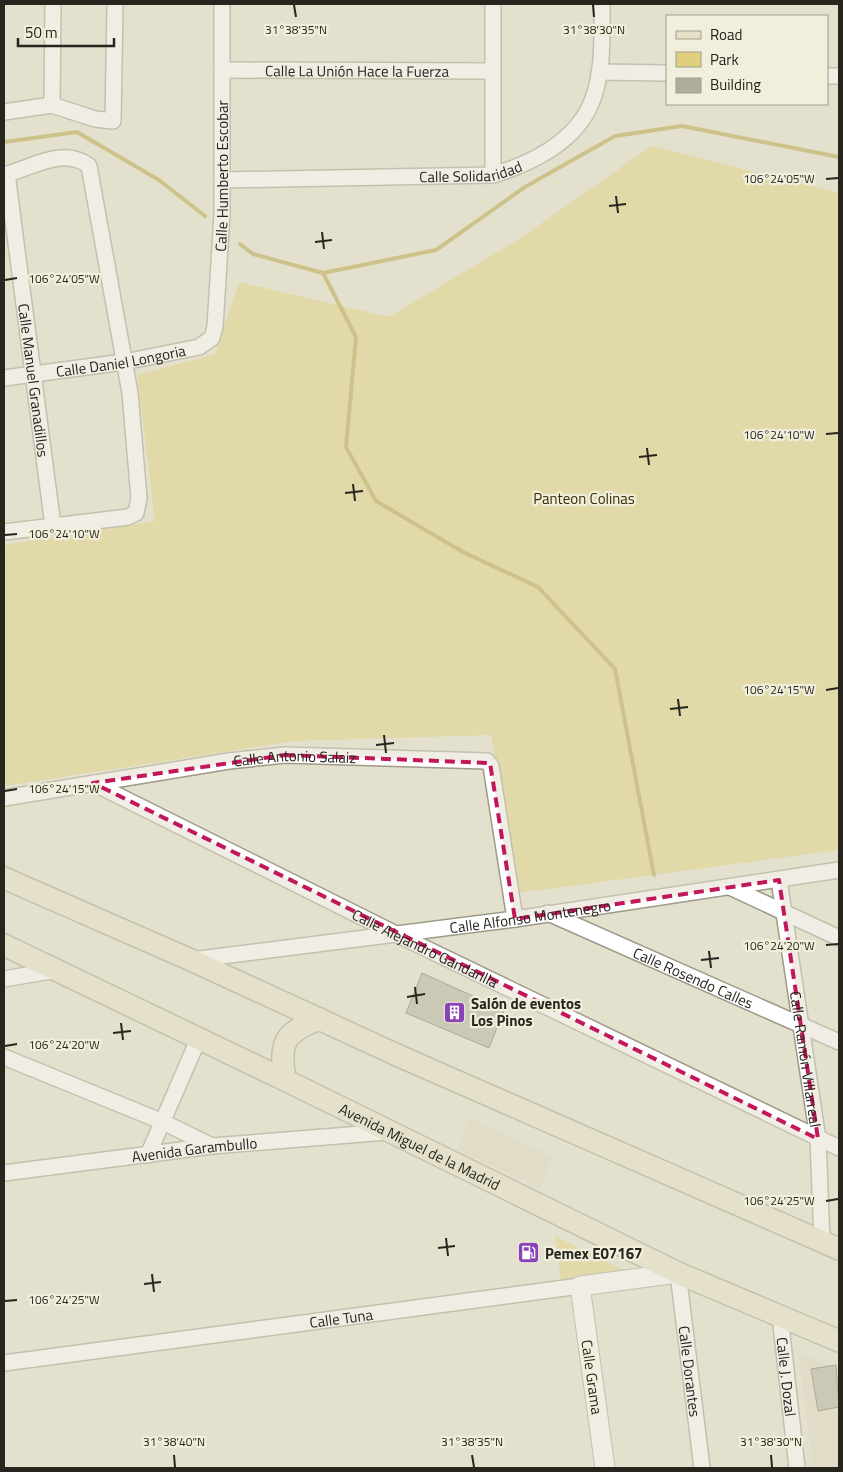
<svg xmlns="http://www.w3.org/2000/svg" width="843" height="1472" font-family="'Titillium Web',sans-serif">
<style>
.built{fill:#ddd8be}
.green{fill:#e0d07d}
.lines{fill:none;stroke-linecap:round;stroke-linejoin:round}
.stream{stroke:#b29f39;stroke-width:4}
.building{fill:#afac9a;stroke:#6a6757}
.minor-casing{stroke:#9d9a88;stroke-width:18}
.tertiary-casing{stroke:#9d9a88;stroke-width:21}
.secondary-casing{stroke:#9d9a88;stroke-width:24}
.minor{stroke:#fff;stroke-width:15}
.tertiary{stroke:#fff;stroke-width:19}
.secondary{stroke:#e6e1c5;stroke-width:21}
.marked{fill:none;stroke:#c2185b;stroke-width:4;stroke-dasharray:10 6;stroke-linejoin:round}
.ticks{fill:none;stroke:#26251e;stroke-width:2}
.labels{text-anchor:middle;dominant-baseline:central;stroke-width:4.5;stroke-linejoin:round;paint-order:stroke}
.street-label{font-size:15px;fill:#26251e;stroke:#f1eedb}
.park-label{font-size:15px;fill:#372f03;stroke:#f1eedb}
.poi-label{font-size:15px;font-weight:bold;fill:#26251e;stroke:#f1eedb;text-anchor:start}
.ticks-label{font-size:12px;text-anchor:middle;fill:#26251e;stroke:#f1eedb;stroke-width:4.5;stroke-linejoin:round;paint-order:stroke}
</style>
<rect width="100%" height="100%" fill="#e4e0ce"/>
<path class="built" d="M470 1118 553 1156 540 1188 456 1150Z
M798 1353 839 1369V1468H813Z"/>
<path class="green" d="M651 146 839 193V850L519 893 491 735 295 741 4 786V545L155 521 137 375 215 354 239 282 389 317 519 239Z
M555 1236 627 1272 561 1280Z"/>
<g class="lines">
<path class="stream" d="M4 142 77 132 159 180 205 216
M240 244 253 254 323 273 436 250 525 187 615 136 682 126 839 157
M323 273 356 337 346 447 376 501 463 552 538 587 615 669 654 875"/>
</g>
<path class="building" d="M422 973 504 1010 489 1048 406 1013Z
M836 1365 839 1407 818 1411 811 1369Z"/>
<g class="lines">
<defs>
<g id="minor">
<path id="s1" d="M222 70 492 71"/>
<path d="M599 72 667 73"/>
<path d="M827 76H839"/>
<path d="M52 105 53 4"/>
<path d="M4 112 52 105 95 119 113 121 115 4"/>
<path id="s2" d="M7 174 53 526"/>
<path d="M4 175C31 168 63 146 89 166L130 393 139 498 136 513 128 517 4 532"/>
<path d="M493 175V4"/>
<path id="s3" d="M222 180 493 175C530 164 573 143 590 106 604 75 602 37 602 4"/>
<path id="s4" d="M4 378 124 362 199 347 212 338 215 327 222 214V4"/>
<path id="s5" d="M93 783 398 935 839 1148"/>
<path id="s6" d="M4 798 229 761 285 755 487 761 491 766 515 919"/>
<path id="s7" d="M779 880 818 1139 822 1241"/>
<path d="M730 887 839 938"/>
<path id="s8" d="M548 913 839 1042"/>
<path id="s9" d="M191 960 515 919 839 870"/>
<path d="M4 979 56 970"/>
<path d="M4 1057 163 1122 212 1146"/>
<path d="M148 1155 198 1040"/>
<path id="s10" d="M4 1173 212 1146 387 1132"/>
<path id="s11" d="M678 1273 702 1468"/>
<path id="s12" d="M780 1316 797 1468"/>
<path id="s13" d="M4 1363 580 1286"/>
</g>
<path id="tertiary" d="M605 1468 580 1286 678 1273"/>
<g id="secondary">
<path d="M4 878 191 960 397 1055 839 1249"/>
<path id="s14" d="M4 945 285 1080 678 1273 839 1341"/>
<path d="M285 1080C279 1042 284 1032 320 1019"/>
</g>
</defs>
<use href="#minor" class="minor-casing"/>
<use href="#tertiary" class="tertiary-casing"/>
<use href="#secondary" class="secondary-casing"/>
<use href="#minor" class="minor"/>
<use href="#tertiary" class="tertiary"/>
<use href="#secondary" class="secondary"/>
</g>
<path d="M0 0H843V1472H0ZM285 755 490 763 515 919 779 880 818 1139 93 783Z" fill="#e4e0ce" fill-opacity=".55" fill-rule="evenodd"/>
<path class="marked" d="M285 755 490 763 515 919 779 880 818 1139 93 783Z"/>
<path class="ticks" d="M294 5 296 17M593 5 594 17M826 179 838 178M616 196 618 213M609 206 626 204M322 232 324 249M315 242 332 240M5 280 17 278M826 434 838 433M647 448 649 465M639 457 657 455M353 484 355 501M345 493 363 491M5 535 17 534M826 690 838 688M678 699 680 716M670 709 688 707M384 735 386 753M376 745 394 743M5 791 17 789M826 945 838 944M709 951 711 968M701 960 719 958M415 987 417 1004M407 997 425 994M121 1023 123 1040M113 1033 131 1031M5 1046 17 1044M826 1201 838 1199M446 1238 448 1256M438 1248 455 1246M152 1274 154 1292M144 1284 161 1282M5 1301 17 1300M174 1455 175 1467M472 1455 474 1467M771 1455 772 1467"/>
<defs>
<symbol id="building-square" viewBox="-11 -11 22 22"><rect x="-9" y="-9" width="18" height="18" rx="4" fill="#8844b7" stroke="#f1eedb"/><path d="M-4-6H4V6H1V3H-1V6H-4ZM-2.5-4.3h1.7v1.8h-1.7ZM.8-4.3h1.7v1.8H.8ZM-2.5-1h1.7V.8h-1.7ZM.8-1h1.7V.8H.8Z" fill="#fff"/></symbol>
<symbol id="fuel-square" viewBox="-11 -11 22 22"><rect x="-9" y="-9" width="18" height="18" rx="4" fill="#8844b7" stroke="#f1eedb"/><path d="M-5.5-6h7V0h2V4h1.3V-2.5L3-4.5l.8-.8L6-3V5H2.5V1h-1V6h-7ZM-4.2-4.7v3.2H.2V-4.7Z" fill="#fff"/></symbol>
</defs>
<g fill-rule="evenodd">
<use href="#building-square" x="442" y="1000" width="25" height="25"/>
<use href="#fuel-square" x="516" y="1240" width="25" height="25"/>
</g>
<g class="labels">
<g class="street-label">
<text stroke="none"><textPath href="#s1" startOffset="135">Calle La Unión Hace la Fuerza</textPath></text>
<text stroke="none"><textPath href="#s3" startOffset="249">Calle Solidaridad</textPath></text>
<text stroke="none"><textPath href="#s4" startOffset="376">Calle Humberto Escobar</textPath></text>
<text stroke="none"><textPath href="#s4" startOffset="118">Calle Daniel Longoria</textPath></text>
<text stroke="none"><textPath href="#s2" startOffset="208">Calle Manuel Granadillos</textPath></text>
<text stroke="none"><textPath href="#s6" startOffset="294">Calle Antonio Salaiz</textPath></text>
<text stroke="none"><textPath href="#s9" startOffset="342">Calle Alfonso Montenegro</textPath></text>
<text stroke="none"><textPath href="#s5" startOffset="371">Calle Alejandro Gandarilla</textPath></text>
<text stroke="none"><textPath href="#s8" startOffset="159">Calle Rosendo Calles</textPath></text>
<text stroke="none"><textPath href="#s7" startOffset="181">Calle Ramón Villarreal</textPath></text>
<text stroke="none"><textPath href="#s14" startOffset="462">Avenida Miguel de la Madrid</textPath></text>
<text stroke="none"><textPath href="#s10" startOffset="192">Avenida Garambullo</textPath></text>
<text stroke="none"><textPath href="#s13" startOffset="340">Calle Tuna</textPath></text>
<text stroke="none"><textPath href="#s11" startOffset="99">Calle Dorantes</textPath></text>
<text transform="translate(592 1377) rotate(82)">Calle Grama</text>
<text stroke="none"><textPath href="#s12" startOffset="61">Calle J. Dozal</textPath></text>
</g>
<g class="park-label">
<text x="584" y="498">Panteon Colinas</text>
</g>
<g class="poi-label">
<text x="471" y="1003">Salón de eventos<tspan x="471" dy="17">Los Pinos</tspan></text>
<text x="545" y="1253">Pemex E07167</text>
</g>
</g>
<g class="ticks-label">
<text x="296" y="34">31°38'35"N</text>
<text x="594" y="34">31°38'30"N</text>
<text x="779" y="183">106°24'05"W</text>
<text x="64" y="283">106°24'05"W</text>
<text x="779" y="439">106°24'10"W</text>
<text x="64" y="538">106°24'10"W</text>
<text x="779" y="694">106°24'15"W</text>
<text x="64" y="793">106°24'15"W</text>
<text x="779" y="950">106°24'20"W</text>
<text x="64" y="1049">106°24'20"W</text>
<text x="779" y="1205">106°24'25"W</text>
<text x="64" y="1304">106°24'25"W</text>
<text x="174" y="1446">31°38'40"N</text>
<text x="472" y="1446">31°38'35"N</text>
<text x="771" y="1446">31°38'30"N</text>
</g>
<rect width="843" height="1472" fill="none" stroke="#26251e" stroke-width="10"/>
<rect x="666" y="15" width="162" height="90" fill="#f1eedb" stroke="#a09e8f"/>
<rect x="676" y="31" width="25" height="8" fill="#e6e1c5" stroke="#a09e8f"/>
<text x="710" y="40" font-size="15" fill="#26251e">Road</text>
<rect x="676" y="52" width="25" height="15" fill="#e0d07d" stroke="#a09e8f"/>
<text x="710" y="65" font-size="15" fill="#26251e">Park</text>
<rect x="676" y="78" width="25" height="15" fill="#afac9a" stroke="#a09e8f"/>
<text x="710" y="90" font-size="15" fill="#26251e">Building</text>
<path d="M18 38v8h96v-8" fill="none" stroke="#26251e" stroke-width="2.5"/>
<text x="25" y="38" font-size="15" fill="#26251e" stroke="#f1eedb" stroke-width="4" paint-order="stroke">50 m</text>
</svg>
